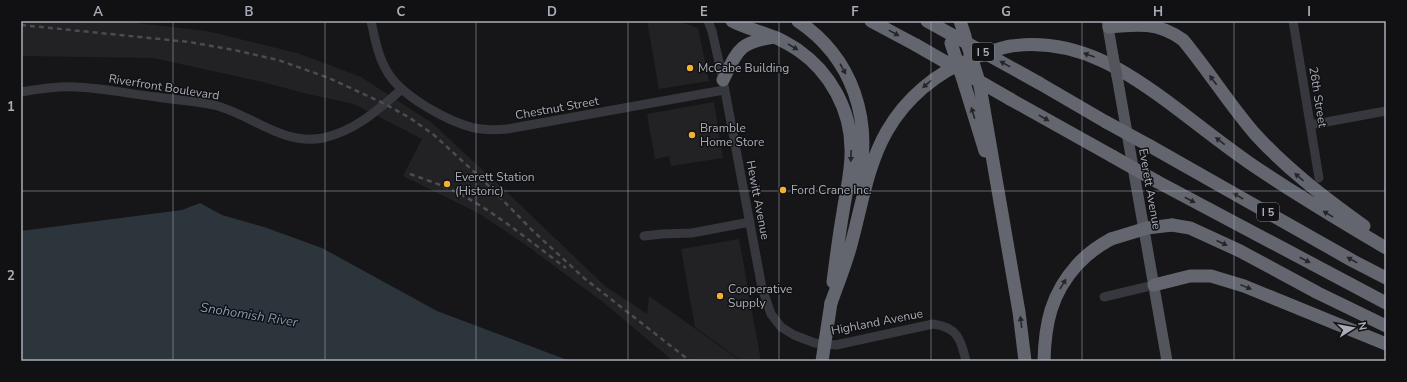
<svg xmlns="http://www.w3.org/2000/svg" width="1407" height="382" font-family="'Nunito Sans',sans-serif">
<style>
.built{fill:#222225}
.water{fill:#2c353c}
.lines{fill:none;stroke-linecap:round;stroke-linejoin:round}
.minor{stroke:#37383d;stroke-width:9}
.major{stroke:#53555c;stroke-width:11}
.highway{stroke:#63666e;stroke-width:13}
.rail{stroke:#4a4c52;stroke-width:2.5;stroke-dasharray:5 4;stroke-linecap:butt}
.major-bridge{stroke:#53555c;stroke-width:11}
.highway-bridge{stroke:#63666e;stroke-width:13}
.oneway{fill:#26262a}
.grid{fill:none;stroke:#a8adb8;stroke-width:1;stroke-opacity:0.55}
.poi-dot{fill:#f2b134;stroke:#111113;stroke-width:1.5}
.labels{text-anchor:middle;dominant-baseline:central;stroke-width:3;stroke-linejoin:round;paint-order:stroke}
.shield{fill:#111113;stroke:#7b7e86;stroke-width:1}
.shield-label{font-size:11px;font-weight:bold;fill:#a8adb8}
.poi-label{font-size:12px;fill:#a8adb8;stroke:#111113;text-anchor:start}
.street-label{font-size:12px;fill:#a8adb8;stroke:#111113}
.water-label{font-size:13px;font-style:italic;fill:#7f9bb3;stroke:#111113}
.neatline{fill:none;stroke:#a8adb8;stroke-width:1.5}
.grid-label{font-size:13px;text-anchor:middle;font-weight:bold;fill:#a8adb8}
</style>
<rect width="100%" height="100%" fill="#161618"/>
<path class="built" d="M21 21H119L207 31 297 53 361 77 432 123 515 200 605 286 647 314 649 296 741 361H673L604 303 526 245 478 213 403 176 422 139 354 104 312 95 258 81 153 58 21 56Z
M647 21H678L698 28 709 81 659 89Z
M714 102 723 158 671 166 669 156 655 159 647 114Z
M739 239 761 361H742L695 327 681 249Z"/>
<path class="water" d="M200 203 222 215 264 227 322 248 437 311 570 361H21V231L182 210Z"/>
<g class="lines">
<path class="minor" d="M371 21C375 39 378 57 388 73 403 97 447 121 474 128 485 130 496 130 507 129L724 90
M708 21 712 31 723 80 762 288 771 314 781 327 794 335 815 343 836 345 933 324C957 327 961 339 966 361
M1293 21 1319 178
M21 92C39 89 57 86 75 87 103 88 130 94 157 97 176 100 195 101 214 105 251 114 282 146 323 138 355 131 378 110 402 89
M1310 125 1386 111
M644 236 662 234 692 233 750 222
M1104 297 1154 285"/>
<path class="major" d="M1107 21 1113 56
M1117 76 1167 361"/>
<path class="highway" d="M732 21C745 28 760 31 774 37 783 40 791 46 798 50 830 72 851 110 851 149 852 170 846 191 843 212 839 235 836 258 833 282
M798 21C853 58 873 120 858 185
M871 21 916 45
M960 21 965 36
M1109 27C1137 24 1159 22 1183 40 1208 70 1229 104 1255 134 1288 170 1325 198 1364 226
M723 80C738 50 739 42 774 37
M1039 83 1106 122
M965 86 985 151
M980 86 1019 312 1025 361
M1010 99 1112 156
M1150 146 1353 261 1386 278
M1156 181 1386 303
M1172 225 1190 228 1240 251 1318 293 1386 326
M1154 285 1190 276H1211L1244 286 1386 344
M831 303C838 283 847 262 852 241 862 204 868 164 887 131 906 98 936 73 971 59 984 54 998 48 1011 46 1078 37 1129 72 1180 111 1202 128 1225 146 1248 162 1293 193 1339 220 1386 248
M1044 361C1045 323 1051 294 1077 265 1087 254 1098 246 1111 239"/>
<path class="rail" d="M21 25 189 42 234 50 278 60 329 78 385 104 410 118 434 135 483 180 532 230 584 278 690 361
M410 174C427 180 445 186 462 195 499 215 532 243 566 268"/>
<path class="major-bridge" d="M1113 56 1117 76"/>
<path class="highway-bridge" d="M927 21 1039 83
M966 40 980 85
M951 43 965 86
M916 45 1010 99
M1106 122 1150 146
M1112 156 1156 181
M1111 239 1147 228 1172 225
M822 361 831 303"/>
</g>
<defs><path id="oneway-solid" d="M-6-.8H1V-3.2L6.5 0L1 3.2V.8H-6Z"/></defs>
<g class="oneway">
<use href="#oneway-solid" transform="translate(894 33) rotate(29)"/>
<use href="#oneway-solid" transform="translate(793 47) rotate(31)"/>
<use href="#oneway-solid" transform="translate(1089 55) rotate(-160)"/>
<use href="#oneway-solid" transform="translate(1005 64) rotate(-151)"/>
<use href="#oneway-solid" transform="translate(843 69) rotate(61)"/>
<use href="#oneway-solid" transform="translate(1213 80) rotate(-127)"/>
<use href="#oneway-solid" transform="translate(927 84) rotate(139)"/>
<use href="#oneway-solid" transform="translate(973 113) rotate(-107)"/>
<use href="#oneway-solid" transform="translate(1044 118) rotate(29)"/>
<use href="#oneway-solid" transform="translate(1220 141) rotate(-143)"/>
<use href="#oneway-solid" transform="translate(851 156) rotate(92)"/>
<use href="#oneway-solid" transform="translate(1299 177) rotate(-139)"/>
<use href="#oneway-solid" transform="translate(1238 196) rotate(-150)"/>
<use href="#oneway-solid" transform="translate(1190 200) rotate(28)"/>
<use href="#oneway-solid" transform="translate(1328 214) rotate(-149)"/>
<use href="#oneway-solid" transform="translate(1222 243) rotate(25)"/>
<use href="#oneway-solid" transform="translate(1305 260) rotate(28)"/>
<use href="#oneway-solid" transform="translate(1352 260) rotate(-151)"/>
<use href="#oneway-solid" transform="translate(1063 284) rotate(-59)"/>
<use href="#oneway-solid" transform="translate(1246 287) rotate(22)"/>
<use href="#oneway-solid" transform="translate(1021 322) rotate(-97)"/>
</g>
<path class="grid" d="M173 21V361M325 21V361M476 21V361M628 21V361M779 21V361M931 21V361M1082 21V361M1234 21V361M21 191H1386"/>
<g class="poi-dot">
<circle cx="690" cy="68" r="4"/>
<circle cx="692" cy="135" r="4"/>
<circle cx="447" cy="184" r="4"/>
<circle cx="783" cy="190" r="4"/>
<circle cx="720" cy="296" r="4"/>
</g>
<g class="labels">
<g class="shield">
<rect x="972" y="43" width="22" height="18" rx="3"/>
<rect x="1257" y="203" width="22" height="18" rx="3"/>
</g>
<g class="shield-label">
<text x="983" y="52">I 5</text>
<text x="1268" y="212">I 5</text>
</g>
<g class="poi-label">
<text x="698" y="68">McCabe Building</text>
<text x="700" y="128">Bramble<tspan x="700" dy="14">Home Store</tspan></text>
<text x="455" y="177">Everett Station<tspan x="455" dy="14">(Historic)</tspan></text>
<text x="791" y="190">Ford Crane Inc.</text>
<text x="728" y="289">Cooperative<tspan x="728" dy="14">Supply</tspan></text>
</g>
<g class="street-label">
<text transform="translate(164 87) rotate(9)">Riverfront Boulevard</text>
<text transform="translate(1318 97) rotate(81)">26th Street</text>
<text transform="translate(557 108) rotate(-10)">Chestnut Street</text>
<text transform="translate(1150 189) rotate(80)">Everett Avenue</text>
<text transform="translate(758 200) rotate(79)">Hewitt Avenue</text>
<text transform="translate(877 322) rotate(-11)">Highland Avenue</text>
</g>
<g class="water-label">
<text transform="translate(249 315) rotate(9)">Snohomish River</text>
</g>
</g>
<rect width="1407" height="382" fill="none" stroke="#111113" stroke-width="44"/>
<g transform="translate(1353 328) rotate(79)" stroke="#111113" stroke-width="3" paint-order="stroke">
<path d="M0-3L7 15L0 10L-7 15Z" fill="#a8adb8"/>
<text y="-6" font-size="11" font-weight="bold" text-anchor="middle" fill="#a8adb8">N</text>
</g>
<rect x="22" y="22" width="1363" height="338" class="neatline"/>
<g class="grid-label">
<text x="98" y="16">A</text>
<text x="249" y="16">B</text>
<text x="401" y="16">C</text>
<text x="552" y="16">D</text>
<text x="704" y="16">E</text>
<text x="855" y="16">F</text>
<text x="1006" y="16">G</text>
<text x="1158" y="16">H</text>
<text x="1309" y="16">I</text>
<text x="11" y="111">1</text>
<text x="11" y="280">2</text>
</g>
</svg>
